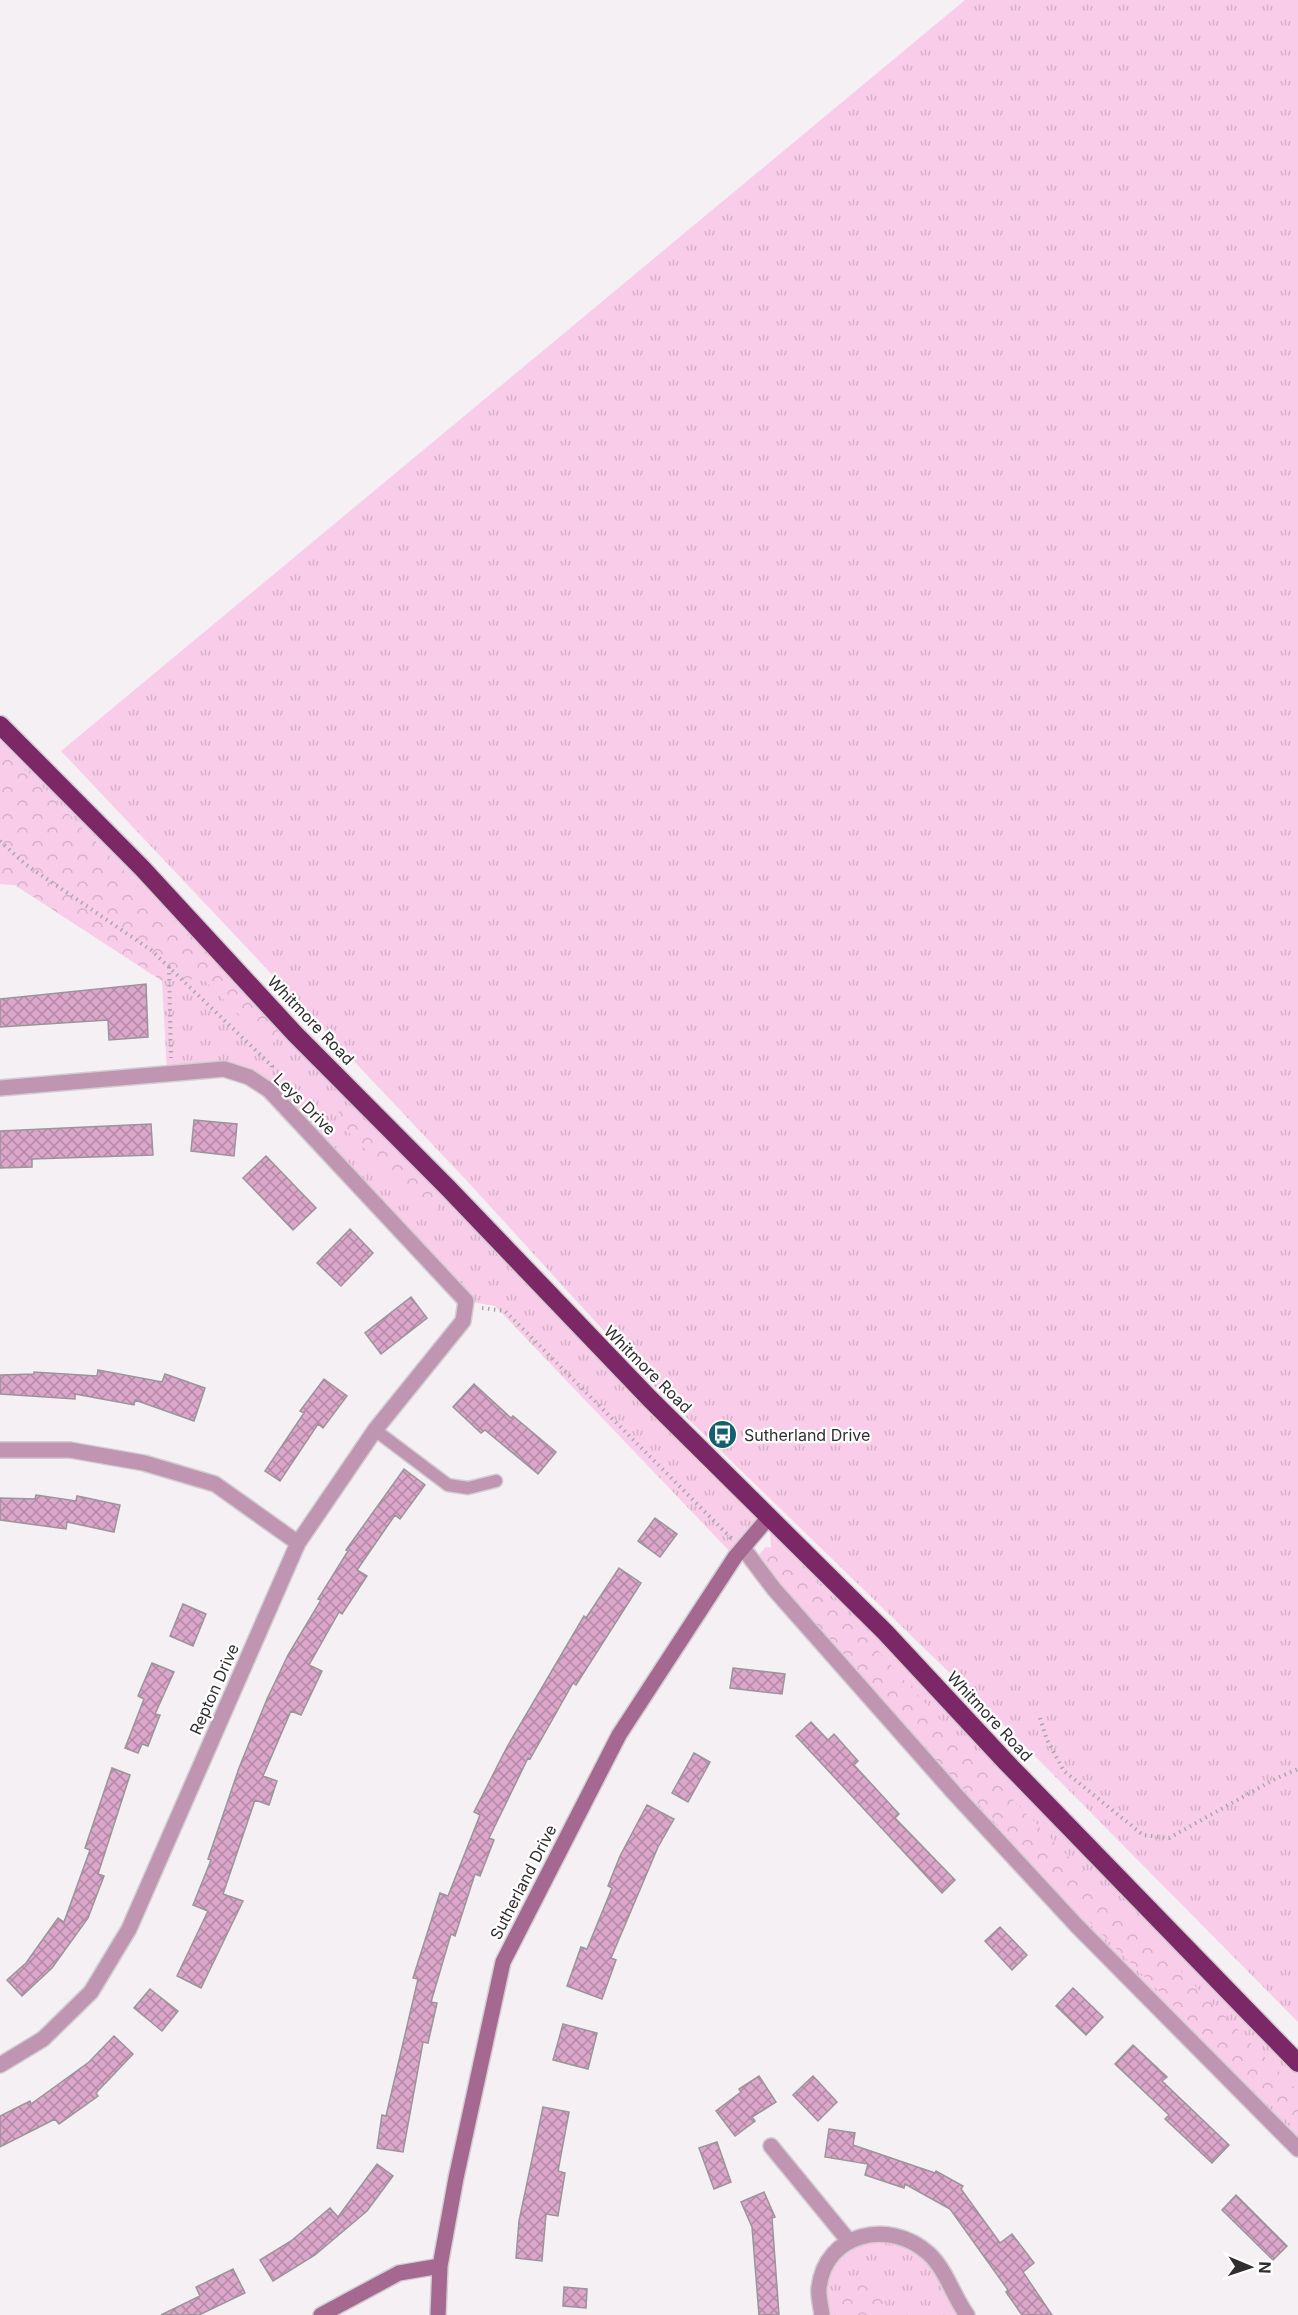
<svg xmlns="http://www.w3.org/2000/svg" width="1298" height="2315" font-family="Inter,sans-serif">
<style>
.grass{fill:url(#grass-tufts)}
.forest{fill:url(#forest-crowns)}
.building{fill:url(#building-cross-hatch);stroke:#9a9598;stroke-width:1.5}
.lines{fill:none;stroke-linecap:round;stroke-linejoin:round}
.lane-casing{stroke:#d2cdd0;stroke-width:15}
.street-casing{stroke:#d2cdd0;stroke-width:18}
.secondary-casing{stroke:#d2cdd0;stroke-width:18}
.highway-casing{stroke:#d2cdd0;stroke-width:21}
.path{stroke:#aba7a9;stroke-width:4;stroke-dasharray:1.5 4.5;stroke-linecap:butt}
.lane{stroke:#bf95b1;stroke-width:12}
.street{stroke:#bf95b1;stroke-width:15}
.secondary{stroke:#a46891;stroke-width:15}
.highway{stroke:#7c2766;stroke-width:18}
.labels{text-anchor:middle;dominant-baseline:central;stroke-width:4.5;stroke-linejoin:round;paint-order:stroke}
.street-label{font-size:16px;fill:#302e2f;stroke:#fff}
.poi-label{font-size:16px;fill:#302e2f;stroke:#fff;text-anchor:start}
</style>
<defs>
<pattern id="grass-tufts" width="24" height="20" patternUnits="userSpaceOnUse" patternTransform="scale(1.5)"><rect width="24" height="20" fill="#f9cde9"/><path d="M3 7l-1-3M5 7V3M7 7l1-3M15 17l-1-3M17 17v-4M19 17l1-3" fill="none" stroke="#d6b0c8"/></pattern>
<pattern id="forest-crowns" width="20" height="18" patternUnits="userSpaceOnUse" patternTransform="scale(1.5)"><rect width="20" height="18" fill="#f9cde9"/><path d="M2 6a3 3 0 1 1 6 0M12 15a3 3 0 1 1 6 0" fill="none" stroke="#d6b0c8"/></pattern>
<pattern id="building-cross-hatch" width="8" height="8" patternUnits="userSpaceOnUse" patternTransform="scale(1.5)"><rect width="8" height="8" fill="#dba6c9"/><path d="M0 0l8 8M0 8l8-8" fill="none" stroke="#b288a4"/></pattern>
</defs>
<rect width="100%" height="100%" fill="#f5f0f3"/>
<path class="grass" d="M965 0H1298V2022L1024 1745 657 1389 467 1181 61 751Z
M0 725 142 868 295 1034 464 1204 543 1290 868 1617 1006 1762 1141 1899 1238 2006 1298 2065V2149L1102 1952 955 1794 774 1589 769 1518 735 1557 495 1306 466 1301 269 1090C230 1065 211 1070 167 1073L162 981 15 885 0 884Z
M848 2240 912 2242 971 2315H822L825 2266Z"/>
<path class="forest" d="M0 744 284 1034 270 1045 203 979 163 981 15 885 0 884Z
M352 1108 420 1176 434 1194 438 1211 427 1214 336 1119 340 1109Z
M766 1547 787 1550 1011 1798 1298 2091V2131L1073 1905 944 1768 756 1558Z
M846 2282 875 2283 886 2305 884 2315H838Z"/>
<path class="building" d="M146 984 148 1037 109 1040 108 1020 0 1027V999Z
M194 1120 237 1124 234 1156 191 1151Z
M151 1124 153 1155 32 1159V1167L0 1168V1131Z
M266 1156 316 1208 293 1230 243 1178Z
M350 1229 373 1253 341 1286 317 1263Z
M411 1297 427 1318 381 1354 365 1333Z
M98 1370 162 1382 165 1374 205 1388 194 1421 135 1400 134 1405 75 1394V1399L0 1394V1375L34 1374V1372L97 1376Z
M324 1379 347 1396 323 1428 318 1424 280 1481 265 1471 304 1413 300 1411Z
M474 1384 511 1418 513 1416 556 1452 538 1474 485 1430 481 1433 453 1407Z
M404 1469 425 1485 400 1519 395 1515 357 1570 367 1576 342 1614 339 1612 309 1665 322 1671 301 1715 291 1711 263 1776 277 1781 269 1805 255 1800 223 1894 243 1901 201 1988 177 1976 208 1911 193 1905 211 1860 208 1859 239 1768 267 1699 288 1655 321 1600 318 1599 348 1551 346 1550Z
M36 1495 76 1501 77 1496 120 1505 114 1532 67 1522 66 1529 0 1520V1498L35 1499Z
M655 1518 677 1534 660 1557 638 1541Z
M619 1568 641 1583 576 1685 573 1683 530 1759 528 1758 489 1838 494 1840 480 1876 475 1874 455 1936 451 1934 431 2002 437 2003 428 2043 423 2042 403 2152 377 2148 382 2115 386 2116 418 1979 413 1978 440 1893 448 1896 480 1815 474 1812 507 1747 584 1616 586 1618Z
M183 1604 206 1614 193 1646 170 1636Z
M152 1663 174 1672 155 1714 160 1715 148 1746 142 1744 138 1753 125 1748 144 1699 138 1696Z
M733 1668 785 1674 782 1694 730 1688Z
M811 1722 828 1740 834 1734 858 1761 854 1765 899 1814 895 1818 955 1880 942 1893 796 1736Z
M694 1753 710 1762 688 1802 672 1793Z
M112 1768 130 1775 98 1874 104 1876 88 1918 52 1968 22 1996 7 1980 26 1963 58 1918 64 1922 90 1850 85 1848Z
M647 1805 674 1819 658 1847 611 1958 616 1960 602 1999 567 1986 581 1947 587 1949 612 1888 608 1886 620 1856Z
M1000 1927 1027 1955 1012 1970 985 1941Z
M1073 1988 1103 2017 1086 2035 1056 2006Z
M150 1989 178 2011 162 2031 134 2008Z
M563 2024 597 2033 588 2069 553 2060Z
M114 2036 133 2054 96 2093 98 2096 59 2124 55 2119 0 2147V2116L30 2101 31 2104 89 2062Z
M1133 2045 1167 2077 1162 2081 1229 2145 1212 2163 1165 2119 1169 2115 1115 2064Z
M759 2076 776 2102 752 2117 755 2121 735 2136 716 2111 741 2092 739 2089Z
M813 2076 837 2102 818 2121 793 2095Z
M543 2107 569 2112 558 2171 565 2173 558 2216 546 2214 542 2261 516 2258 519 2221Z
M829 2129 855 2133 853 2145 935 2173 936 2171 963 2186 961 2189 1000 2243 1012 2234 1034 2263 1023 2272 1052 2315H1022L1006 2292 1008 2290 950 2209 905 2184 904 2188 865 2175 868 2164 825 2157Z
M717 2142 731 2182 714 2189 699 2148Z
M377 2164 393 2176 367 2211 315 2255 273 2281 260 2260 291 2241 330 2208 338 2217Z
M764 2192 775 2217 772 2218 779 2315H759L752 2227 741 2202Z
M1236 2195 1287 2246 1273 2260 1222 2210Z
M233 2269 245 2293 199 2315H161L200 2296 196 2287Z
M564 2287 587 2289 586 2308 563 2306Z"/>
<g class="lines">
<defs>
<path id="lane" d="M375 1430 448 1485 468 1488 496 1481"/>
<path id="street" d="M0 1088 224 1069 249 1077 269 1090 466 1301 463 1321 375 1430 298 1543 129 1929 91 1992 43 2039 0 2065
M0 1450H70L144 1463 215 1484 298 1543
M743 1548 774 1589 955 1794 1077 1926 1298 2149
M771 2146 848 2240
M822 2315C821 2306 818 2296 819 2288 825 2232 890 2219 928 2253 946 2269 953 2296 967 2315"/>
<path id="secondary" d="M321 2315 399 2273 440 2266
M438 2315 440 2266 456 2178 503 1962 619 1735 735 1557 769 1517"/>
<path id="highway" d="M0 725 142 868 295 1034 448 1188 650 1399 885 1632 1006 1762 1298 2063"/>
</defs>
<use href="#lane" class="lane-casing"/>
<use href="#street" class="street-casing"/>
<use href="#secondary" class="secondary-casing"/>
<use href="#highway" class="highway-casing"/>
<path class="path" d="M0 841 25 864 151 950 272 1066 271 1071
M169 967 171 1058
M482 1308 505 1311 731 1538
M1040 1718 1047 1740 1064 1771 1143 1835 1169 1838 1275 1779 1298 1769"/>
<use href="#lane" class="lane"/>
<use href="#street" class="street"/>
<use href="#secondary" class="secondary"/>
<use href="#highway" class="highway"/>
</g>
<defs>
<symbol id="bus-disc" viewBox="-11 -11 22 22"><circle r="9.5" fill="#15606e" stroke="#fff"/><path d="M-5-6H5V4H4V6H2V4H-2V6H-4V4H-5ZM-3.5-4V0h7V-4ZM-3.5 1.2v1.5H-2V1.2ZM2 1.2v1.5H3.5V1.2Z" fill="#fff"/></symbol>
</defs>
<g fill-rule="evenodd">
<use href="#bus-disc" x="706" y="1418" width="33" height="33"/>
</g>
<g class="labels">
<g class="street-label">
<text transform="translate(311 1020) rotate(46)">Whitmore Road</text>
<text transform="translate(305 1104) rotate(45)">Leys Drive</text>
<text transform="translate(648 1369) rotate(45)">Whitmore Road</text>
<text transform="translate(214 1689) rotate(-66)">Repton Drive</text>
<text transform="translate(990 1716) rotate(47)">Whitmore Road</text>
<text transform="translate(523 1882) rotate(-63)">Sutherland Drive</text>
</g>
<g class="poi-label">
<text x="744" y="1435">Sutherland Drive</text>
</g>
</g>
<g transform="translate(1250 2267) rotate(92)" stroke="#ffffff" stroke-width="4.5" paint-order="stroke">
<path d="M0-4.5L10 22L0 15L-10 22Z" fill="#302e2f"/>
<text y="-9" font-size="16" font-weight="bold" text-anchor="middle" fill="#302e2f">N</text>
</g>
</svg>
